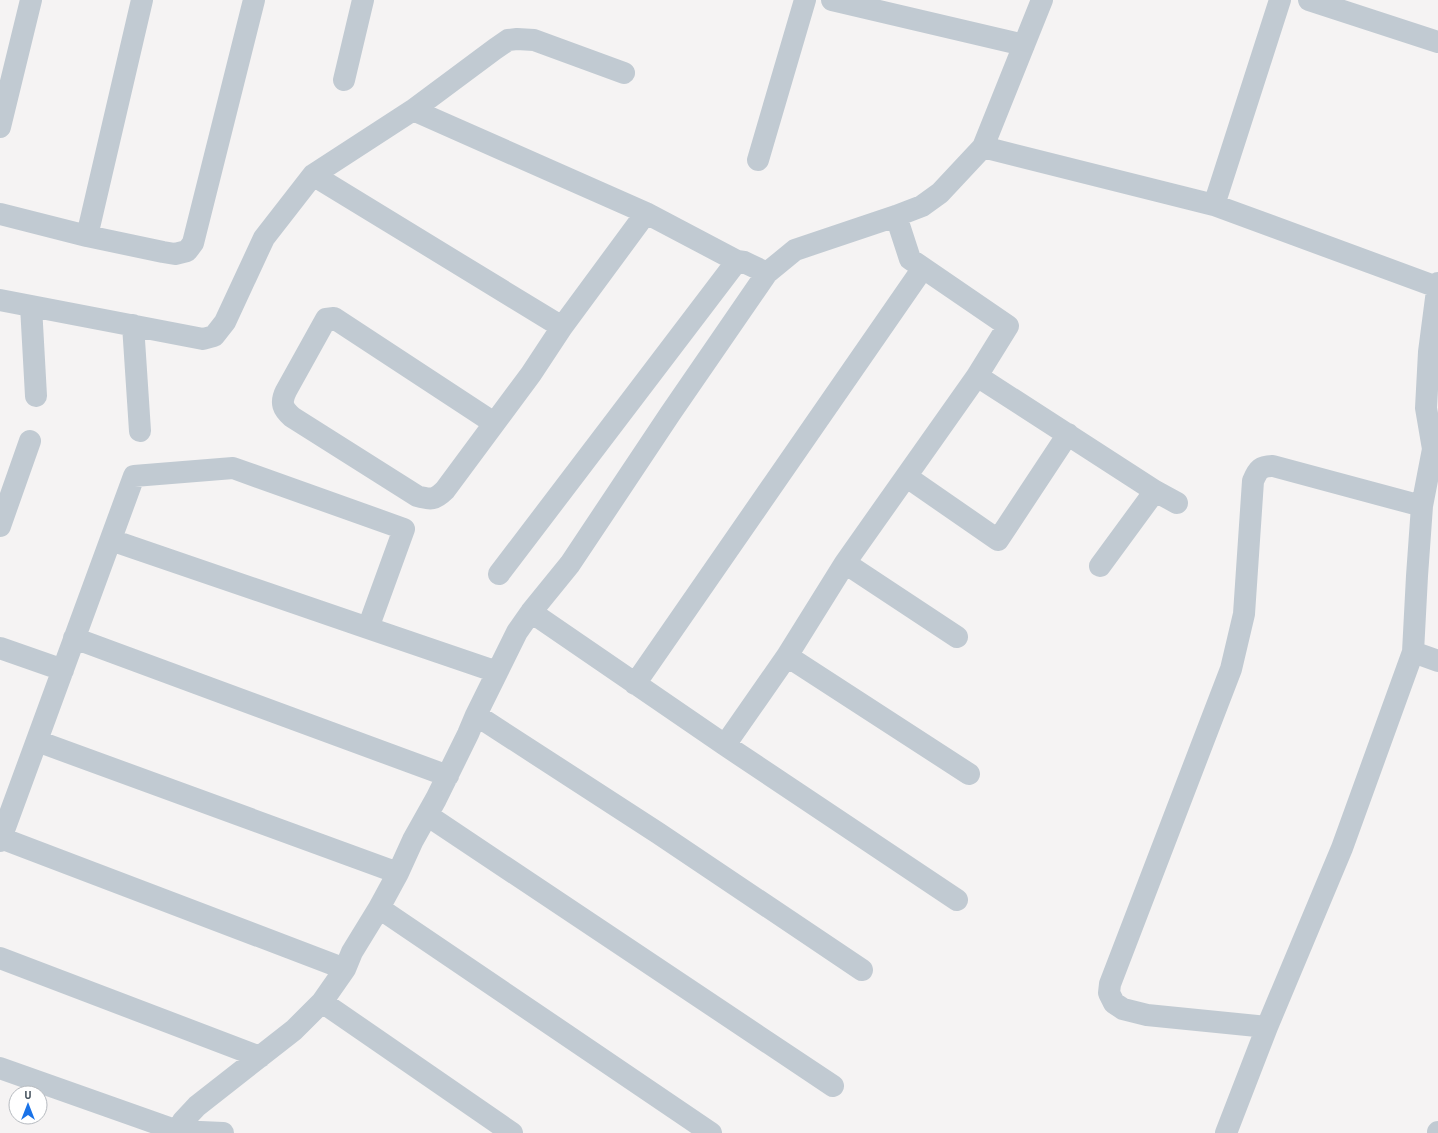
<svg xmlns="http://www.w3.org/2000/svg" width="1438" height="1133" font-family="Barlow,sans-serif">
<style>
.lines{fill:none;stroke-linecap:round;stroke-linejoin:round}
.street{stroke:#c1cad2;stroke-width:22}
</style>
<rect width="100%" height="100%" fill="#f5f3f3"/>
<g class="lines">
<path class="street" d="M832 0 1024 45
M1309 0 1438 42
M344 80 363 0
M413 110 495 49 508 40 517 39 534 40 624 73
M0 127 31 0
M983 147 1214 205 1437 287
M758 160 805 0
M313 175 562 327
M1214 205 1280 0
M0 214 87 236 163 252 175 254 187 251 193 243 254 0
M87 236 142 0
M0 300 203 339 214 336 225 322 264 238 313 175 413 110 646 213 737 261 744 262 767 273
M31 306 36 396
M133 325 140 431
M977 376 1155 491 1177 503
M494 423 334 318 326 319 286 391C280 403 283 409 292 417L417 496C431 500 435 500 445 490L531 374 562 327 646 213
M907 477 998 540 1068 434
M0 526 30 441
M111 540 368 628
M845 563 957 637
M1100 566 1155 491
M499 574 737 261
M531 612 725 745 957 900
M74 638 448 776
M0 648 63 670
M1413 652 1438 661
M787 656 969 774
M635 684 923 268
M476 715 658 833 862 970
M37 741 398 873
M725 745 787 656 845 563 977 376 1008 326 910 259 896 216
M427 815 833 1086
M1 838 345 969
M0 841 134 476 233 468 404 529 368 628 497 672
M379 908 711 1133
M0 958 260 1057
M322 1002 512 1133
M1267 1027 1147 1015 1123 1009 1114 1003 1109 993 1110 984 1231 669 1244 614 1253 481C1258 469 1261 466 1273 466L1422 506
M0 1068 178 1131 223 1133
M178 1133 183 1121 197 1106 294 1030 322 1002 345 969 352 952 379 908 398 873 413 840 436 799 468 734 476 715 517 632 531 612 570 564 670 414 767 273 795 250 896 216 922 206 940 193 983 147 1042 0
M1226 1133 1267 1027 1342 848 1413 652 1417 576 1422 506 1433 449 1426 408 1429 352 1438 283
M1438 1133V1132"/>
</g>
<g transform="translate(28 1105)"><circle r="19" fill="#ffffff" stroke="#b7bbc0"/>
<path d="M0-3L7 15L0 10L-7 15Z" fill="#1a73e8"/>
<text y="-6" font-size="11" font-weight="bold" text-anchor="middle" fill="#4a5661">U</text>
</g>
</svg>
